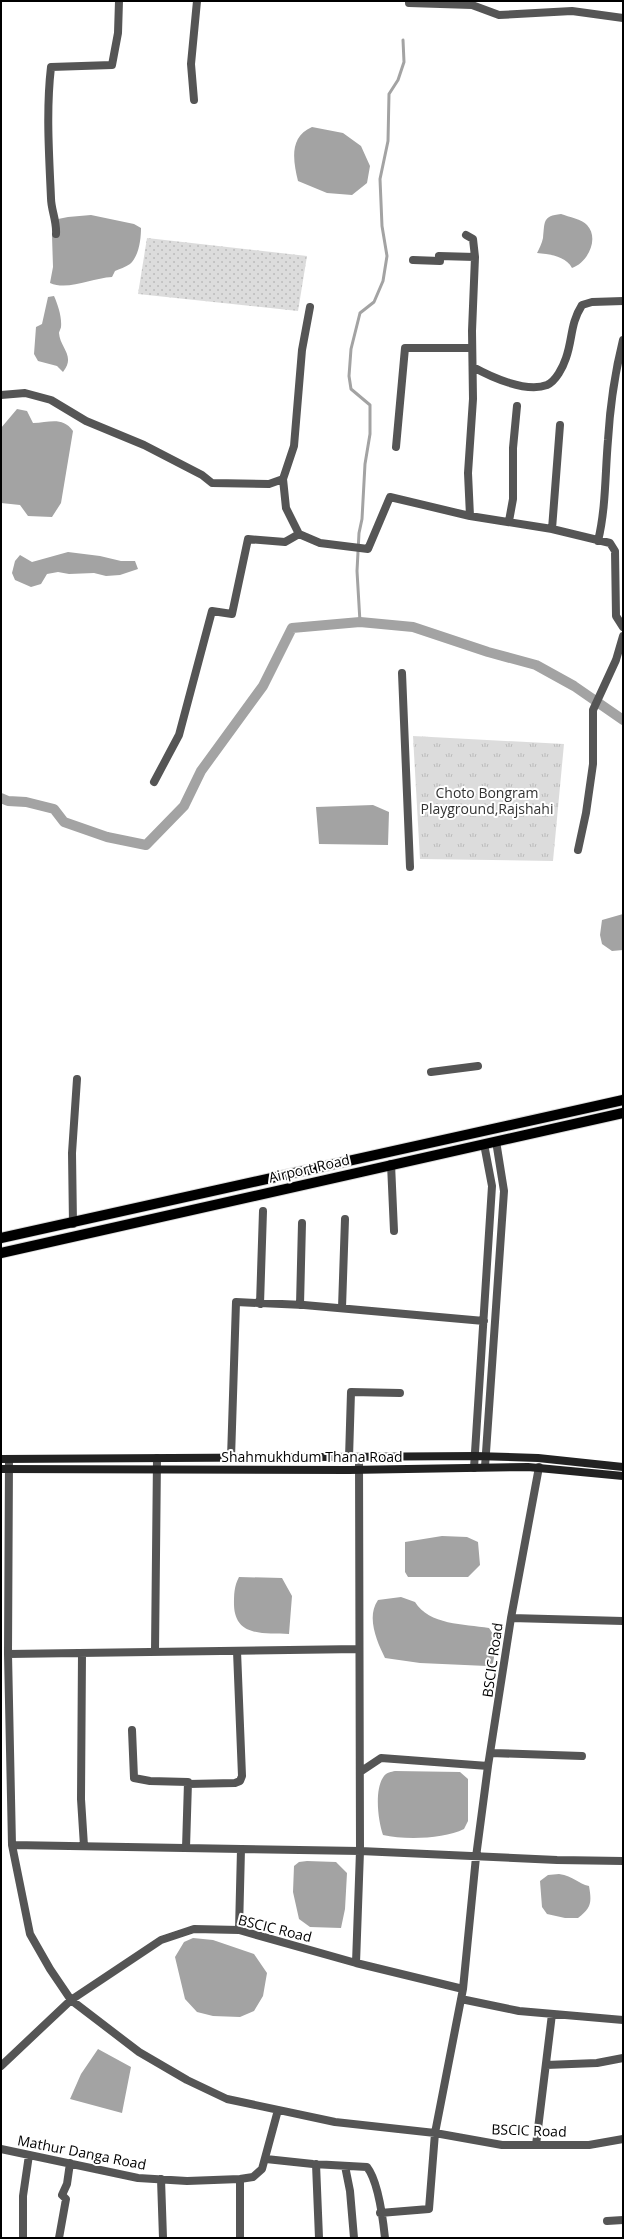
<svg xmlns="http://www.w3.org/2000/svg" width="624" height="2239" font-family="'Open Sans',sans-serif">
<style>
.grass{fill:url(#grass-dots)}
.park{fill:url(#park-tufts)}
.water{fill:#a3a3a3}
.lines{fill:none;stroke-linecap:round;stroke-linejoin:round}
.stream{stroke:#a3a3a3;stroke-width:3}
.canal{stroke:#a3a3a3;stroke-width:10}
.primary-casing{stroke:#dbdbdb;stroke-width:12}
.minor{stroke:#555;stroke-width:8}
.secondary{stroke:#222;stroke-width:8}
.primary{stroke:#000;stroke-width:10}
.labels{text-anchor:middle;dominant-baseline:central;stroke-width:4;stroke-linejoin:round;paint-order:stroke}
.park-label{font-size:14px;fill:#333;stroke:#fff}
.street-label{font-size:14px;fill:#000;stroke:#fff}
</style>
<defs>
<pattern id="grass-dots" width="8" height="8" patternUnits="userSpaceOnUse"><rect width="8" height="8" fill="#dcdcdc"/><path d="M2 2h.1M6 6h.1" fill="none" stroke="#bbb" stroke-width="1.8" stroke-linecap="round"/></pattern>
<pattern id="park-tufts" width="24" height="20" patternUnits="userSpaceOnUse"><rect width="24" height="20" fill="#dcdcdc"/><path d="M3 7l-1-3M5 7V3M7 7l1-3M15 17l-1-3M17 17v-4M19 17l1-3" fill="none" stroke="#bbb"/></pattern>
</defs>
<rect width="100%" height="100%" fill="#fff"/>
<path class="grass" d="M147 238 307 256 298 311 138 294Z"/>
<path class="park" d="M413 736 564 744 553 861 420 859Z"/>
<path class="water" d="M312 127 343 133 361 146 370 166 367 183 352 195 327 193 298 181C293 160 289 137 312 127Z
M561 214C569 217 582 219 587 225 600 239 587 263 572 268 566 256 549 254 537 253 539 249 542 243 543 238 545 222 542 216 561 214Z
M91 215 134 224 141 228C141 239 139 256 130 264 126 267 119 269 115 271L112 277C92 278 68 291 50 283L53 267 52 236 58 219 68 217Z
M54 296C58 305 62 317 61 327 61 328 59 332 59 333 60 348 76 356 63 372L57 366 38 361 34 354 36 327 42 324 48 297Z
M17 409 27 411 33 423C49 423 62 416 73 431L61 503 52 517 28 516 20 505 1 503V428Z
M68 552 100 556 121 561H135L138 569 120 575 106 576 94 573 69 574 58 572 47 574 41 584 31 587 15 580 12 573 15 561 20 555 32 562Z
M373 805 389 812 388 845 319 844 316 807Z
M623 914V950L612 951 602 944 600 935 602 920Z
M442 1536 467 1537 478 1542 480 1565 468 1577H408L405 1572V1542Z
M239 1577 282 1578 292 1596 289 1634C264 1633 235 1637 234 1605 234 1595 234 1586 239 1577Z
M401 1597 415 1602C429 1625 464 1624 489 1628 497 1638 495 1652 493 1663L487 1666 420 1663 385 1658C377 1642 366 1617 378 1600Z
M395 1771 460 1772 468 1779V1821L464 1829C444 1839 405 1840 383 1835 378 1821 374 1789 384 1776 387 1772 391 1772 395 1771Z
M307 1861 336 1862 347 1873 345 1909 341 1928 310 1927 299 1919 293 1892 294 1866 299 1862Z
M559 1874C574 1876 578 1884 589 1886 592 1903 591 1908 578 1918H565L547 1914 542 1907 540 1881 548 1875Z
M193 1938 213 1940 254 1954 267 1973 263 1996 254 2011 240 2017 213 2016 197 2012 185 1999 175 1957 184 1942Z
M98 2049 131 2067 122 2113 70 2099 81 2074Z"/>
<g class="lines">
<path class="stream" d="M360 622 357 571 359 533 362 519 365 464 370 434V405L351 389 349 376 351 349 360 313 374 302 383 281 387 256 382 226 380 179 388 141 389 94 398 80 404 62 403 40"/>
<path class="canal" d="M1 798 8 801 26 802 54 809 64 822 107 837 146 845 184 806 201 771 263 686 292 628 360 622 413 627 488 652 536 665 574 686 623 720"/>
<defs>
<path id="primary" d="M1 1238 623 1100
M1 1253 623 1113"/>
</defs>
<use href="#primary" class="primary-casing"/>
<path class="minor" d="M409 1V3L472 5 499 15 572 11 623 18
M194 100 191 64 197 1
M56 234C57 221 51 210 51 198 49 154 46 110 51 67L112 65 118 33 119 1
M466 235 473 239 475 257
M413 260 440 261 439 256 475 257 472 331 473 399 468 473 470 516
M473 367C491 377 526 393 547 385 556 381 563 367 566 358 573 338 570 324 582 305L592 302 623 301
M1 395 25 393 51 400 86 421 144 445 202 475 212 483 269 484 283 479 286 508 299 534 320 543 368 549 390 497 470 516 552 529 610 543 615 551 616 616 623 627
M396 447 405 348H472
M283 479 294 446 302 350 310 307
M509 521 513 499V448L517 406
M552 529 560 425
M598 541C606 508 605 474 608 440 610 407 615 372 623 340
M402 673 410 867
M154 782 179 735 212 611 232 614 248 539 285 542 299 534
M578 850 586 813 593 764V710L616 660 623 636
M431 1072 478 1066
M391 1164 394 1231
M73 1224 72 1153 77 1079
M260 1304 263 1211
M300 1305 302 1223
M342 1308 345 1219
M231 1458 236 1302 304 1305 484 1321
M349 1458 351 1392 400 1393
M9 1459 8 1654 12 1845 30 1934 50 1969 71 2000 139 2052 187 2080 227 2099 335 2122 435 2133 502 2145H589L623 2139
M485 1467 504 1191 496 1141
M474 1468 492 1186 484 1144
M511 1618 623 1621
M155 1652 157 1458
M82 1653 81 1799 84 1846
M8 1654 359 1649
M132 1730 134 1778 150 1781 188 1782 186 1848
M491 1753 582 1756
M360 1772 381 1758 488 1766
M188 1784 235 1783 240 1781 242 1776 237 1651
M12 1845 360 1851 557 1860 623 1861
M239 1930 241 1849
M356 1963 360 1851 359 1457
M461 1999 519 2011 623 2020
M546 2065 597 2063 623 2058
M1 2066 71 2000 161 1940 194 1929 239 1930 356 1963 463 1989
M536 2145 552 2014
M1 2149 138 2178 187 2181 240 2179 253 2177 262 2169 278 2110
M266 2159 313 2164 367 2167C378 2181 383 2219 385 2238
M316 2164 319 2238
M345 2166 350 2191 354 2238
M161 2179 163 2238
M240 2179V2238
M380 2213 429 2209 435 2133 463 1989 476 1857 488 1766 511 1618 539 1467
M607 2221 623 2220
M23 2238V2196L29 2155
M59 2238 66 2199 62 2195 67 2184 70 2163"/>
<path class="secondary" d="M1 1459 475 1456 538 1458 623 1467
M1 1469 349 1470 528 1467 623 1476"/>
<use href="#primary" class="primary"/>
</g>
<g class="labels">
<g class="park-label">
<text x="487" y="792">Choto Bongram<tspan x="487" dy="16">Playground,Rajshahi</tspan></text>
</g>
<g class="street-label">
<text transform="translate(309 1168) rotate(-13)">Airport Road</text>
<text x="312" y="1456">Shahmukhdum Thana Road</text>
<text transform="translate(492 1660) rotate(-82)">BSCIC Road</text>
<text transform="translate(275 1928) rotate(14)">BSCIC Road</text>
<text transform="translate(529 2130) rotate(2)">BSCIC Road</text>
<text transform="translate(82 2152) rotate(11)">Mathur Danga Road</text>
</g>
</g>
<rect width="624" height="2239" fill="none" stroke="#000000" stroke-width="4"/>
</svg>
